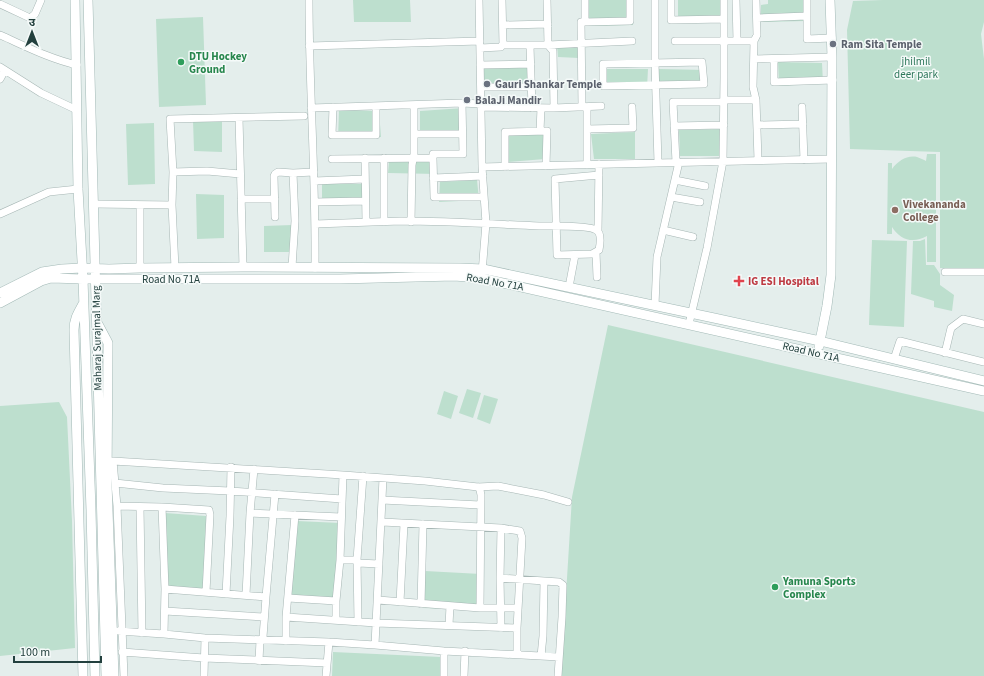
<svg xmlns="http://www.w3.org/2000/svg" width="984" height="676" font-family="'Source Sans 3','Noto Sans Devanagari',sans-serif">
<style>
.green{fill:#bddfce}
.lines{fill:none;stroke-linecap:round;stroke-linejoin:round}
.street-casing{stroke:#a6b6b4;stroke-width:8}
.secondary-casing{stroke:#a2b9b6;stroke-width:10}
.street{stroke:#fff;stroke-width:7}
.secondary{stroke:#fff;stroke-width:9}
.worship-dot{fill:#6b7280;stroke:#f5faf9;stroke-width:1.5}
.leisure-dot{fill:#2e9e5b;stroke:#f5faf9;stroke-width:1.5}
.education-dot{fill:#8d6e63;stroke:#f5faf9;stroke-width:1.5}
.health-dot{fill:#e0444e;stroke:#f5faf9;stroke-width:1.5}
.labels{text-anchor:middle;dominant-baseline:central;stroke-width:3;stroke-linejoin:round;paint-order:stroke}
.worship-label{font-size:11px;font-weight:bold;fill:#5b616d;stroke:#f5faf9;text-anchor:start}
.leisure-label{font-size:11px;font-weight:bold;fill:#27864d;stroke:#f5faf9;text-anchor:start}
.park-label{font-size:11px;fill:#2d775a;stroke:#f5faf9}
.education-label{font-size:11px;font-weight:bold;fill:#785e54;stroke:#f5faf9;text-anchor:start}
.street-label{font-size:11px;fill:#23403e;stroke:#f5faf9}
.health-label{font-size:11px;font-weight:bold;fill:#be3a42;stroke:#f5faf9;text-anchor:start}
</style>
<rect width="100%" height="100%" fill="#e4eeec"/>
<path class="green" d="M353 0H410L411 22H354Z
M588 0H633V25L589 26Z
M678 0H723L722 21 678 23Z
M768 0H805L806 21 761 22V5L768 4Z
M883 0H984V22L981 34 984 59V268H940V152L850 149 847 30 853 1Z
M203 17 206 105 159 107 156 19Z
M579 44V58L558 57 557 45Z
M778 62 822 63 823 83 779 86Z
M530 66V85L487 86 484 79V67Z
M606 69H648L647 88 607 89Z
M659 69 706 70 707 87 658 86Z
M464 108V137L420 138V111Z
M339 110 379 111 381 137 338 139Z
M193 120 222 121V152L194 151Z
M154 123 155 184 128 185 126 124Z
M724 129V156H680L679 130Z
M635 132V159H594L591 134Z
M507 134H545V159L507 162Z
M927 154H936V262H927V236C913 244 900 240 892 227V234H887L888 163H892V169C898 161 907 155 917 157 920 158 924 160 926 161Z
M389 161H436L437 174 388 173Z
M477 180 479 200 439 202 440 182Z
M322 184H363V203H322Z
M196 194 224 195V238L197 239Z
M292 225V252H264V226Z
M925 239 926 265H934L940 274V285L954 295 952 311 934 307V301L911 294 913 241H920Z
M872 240 907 241 904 327 869 325Z
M608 325 984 412V676H561L572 497Z
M467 389 481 393 473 418 459 413Z
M444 391 458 396 451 419 437 414Z
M484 395 498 399 490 424 477 419Z
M59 402 67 417 72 521 75 648 0 656V406Z
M165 513 206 516 205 589 168 586Z
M297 521 340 523 334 600 291 596Z
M425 571 481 574 479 610 423 608Z
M333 652 441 657 440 676H332Z"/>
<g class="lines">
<defs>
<path id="street" d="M309 0C309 89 316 178 315 268
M479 0 482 167 486 223 482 273
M502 0 503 45
M547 0 548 45 553 51 554 108
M655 0V63L658 163
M671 0V20L724 19
M736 0 737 41
M807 0V39L832 38
M0 4 30 18 35 14 41 0
M757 18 807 16
M585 22 630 21V0
M503 25 548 24
M0 35C25 46 50 59 77 65
M675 41H754L757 35 756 0
M754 41 753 87 756 100
M309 46 480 41
M530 46 532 108
M480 48 501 47 502 45H548L632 41
M754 59 832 57
M774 59V82L833 80
M702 62 704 84 603 86V64Z
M480 65 531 64
M0 67 41 93 77 110
M0 79 5 70
M481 87H531
M724 100H756L758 160
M333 107 332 135H376V106
M481 107 554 108 601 106
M582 107 581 22H585V0
M587 107V165
M802 107 804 160
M311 108 462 103 481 104
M239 118 243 267
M757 125 803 124
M674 126 724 125
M587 129 633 128 632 107
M540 131 541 108
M414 134H462
M365 158 366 222
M384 158V222
M433 158 434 197H484
M332 159 433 158V154H463L462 103
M676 162 673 102H724
M482 167 832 159
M505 167V132L547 131 546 166
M173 172 207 171 240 174
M433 178 483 176
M675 180 705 186
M314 181 365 179
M671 197 700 202
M241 199H275
M315 202 365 201
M94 204 172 205
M140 205V268
M0 214 49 192 78 189
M275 217 274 176 275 174 278 172 293 173 314 172
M411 222 412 165 414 154V105
M315 224C344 223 372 222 401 221 447 221 493 224 539 226 549 226 590 225 596 230 602 233 600 245 599 250L592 254 557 255 555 179 599 175
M663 230 693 237
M598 231 599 164
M596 252 597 277
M292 267 295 221 293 173
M175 268 172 205 173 172 170 119 304 116
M945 272H984
M569 287 575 255
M655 305 657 257 679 162
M689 324 707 248 723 161 724 77V0
M945 353 951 328 963 319 984 324
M894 359 900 341 984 362
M115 483 163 488 230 491 342 499
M478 487 480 490 481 495 480 608
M382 500 480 505
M117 506 162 507 209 510 210 515 206 592
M140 507 142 633
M162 507 165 589 164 634
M250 513 341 517
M382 522 501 528 520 531 522 538 517 628V654
M340 560H357
M358 563 379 564
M500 578 559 582 563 585 562 617 558 676
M165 589 266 597
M226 594 230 516 231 467
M246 595 250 513 254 469
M288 598 336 601
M378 600 480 608H518
M400 602 404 524
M421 604 423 524
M165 611 264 617
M286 617 376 623 517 628
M336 620V601L340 560 343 475
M358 622 357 560 363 476
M449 625 450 606
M501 628 500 578 501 528
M118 631 164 634 205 638 329 642 375 645 444 651 559 657
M286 641V617L295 515
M375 645 383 478
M122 652 204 658 327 663
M541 656 543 636 544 581
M259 661 260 640 263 637 266 597 275 494
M124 676 117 506 113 461 343 475 425 481 478 487 498 486 544 495 568 502
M204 676 205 638
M326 676 329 642
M444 676V651
M464 676 465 651"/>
<path id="secondary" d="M75 0 78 189 83 279 91 510 95 676
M88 0 106 676
M0 293 42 272 62 269 82 268 109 269 140 268 243 267 460 268 483 269 714 318 820 341 984 381
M0 303 41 281 51 278 83 279H340L454 276 481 278 984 391
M83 304C78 313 74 319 74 330L83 676
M98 324 106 339 108 343 107 483 114 676
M819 346 827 306 831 275 832 57 830 0"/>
</defs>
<use href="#street" class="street-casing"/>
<use href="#secondary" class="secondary-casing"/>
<use href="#street" class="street"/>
<use href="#secondary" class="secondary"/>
</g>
<g class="worship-dot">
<circle cx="833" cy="44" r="4"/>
<circle cx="487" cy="84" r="4"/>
<circle cx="467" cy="100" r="4"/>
</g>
<g class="leisure-dot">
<circle cx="181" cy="62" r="4"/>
<circle cx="775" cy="587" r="4"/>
</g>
<circle class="education-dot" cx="895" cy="210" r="4"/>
<path class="health-dot" d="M737 275h4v4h4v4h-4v4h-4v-4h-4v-4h4z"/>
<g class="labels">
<g class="worship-label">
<text x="841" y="44">Ram Sita Temple</text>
<text x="495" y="84">Gauri Shankar Temple</text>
<text x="475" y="100">BalaJi Mandir</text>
</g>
<g class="leisure-label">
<text x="189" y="56">DTU Hockey<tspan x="189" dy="13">Ground</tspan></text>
<text x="783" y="581">Yamuna Sports<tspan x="783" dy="13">Complex</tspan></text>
</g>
<g class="park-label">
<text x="916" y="61">jhilmil<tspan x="916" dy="13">deer park</tspan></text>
</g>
<g class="education-label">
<text x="903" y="204">Vivekananda<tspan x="903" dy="13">College</tspan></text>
</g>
<g class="street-label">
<text x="171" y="279">Road No 71A</text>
<text transform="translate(495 282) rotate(10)">Road No 71A</text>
<text transform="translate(97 338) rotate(-91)">Maharaj Surajmal Marg</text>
<text transform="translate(811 352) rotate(13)">Road No 71A</text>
</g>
<g class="health-label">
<text x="748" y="281">IG ESI Hospital</text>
</g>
</g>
<g transform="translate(32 32)" stroke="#f5faf9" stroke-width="3" paint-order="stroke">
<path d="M0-3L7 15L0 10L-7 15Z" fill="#23403e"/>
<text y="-6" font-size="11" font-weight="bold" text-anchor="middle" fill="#23403e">उ</text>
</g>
<path d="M14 656v6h87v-6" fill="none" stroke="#23403e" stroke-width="2"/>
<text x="20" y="656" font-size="12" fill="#23403e" stroke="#f5faf9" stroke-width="3" paint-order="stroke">100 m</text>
</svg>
